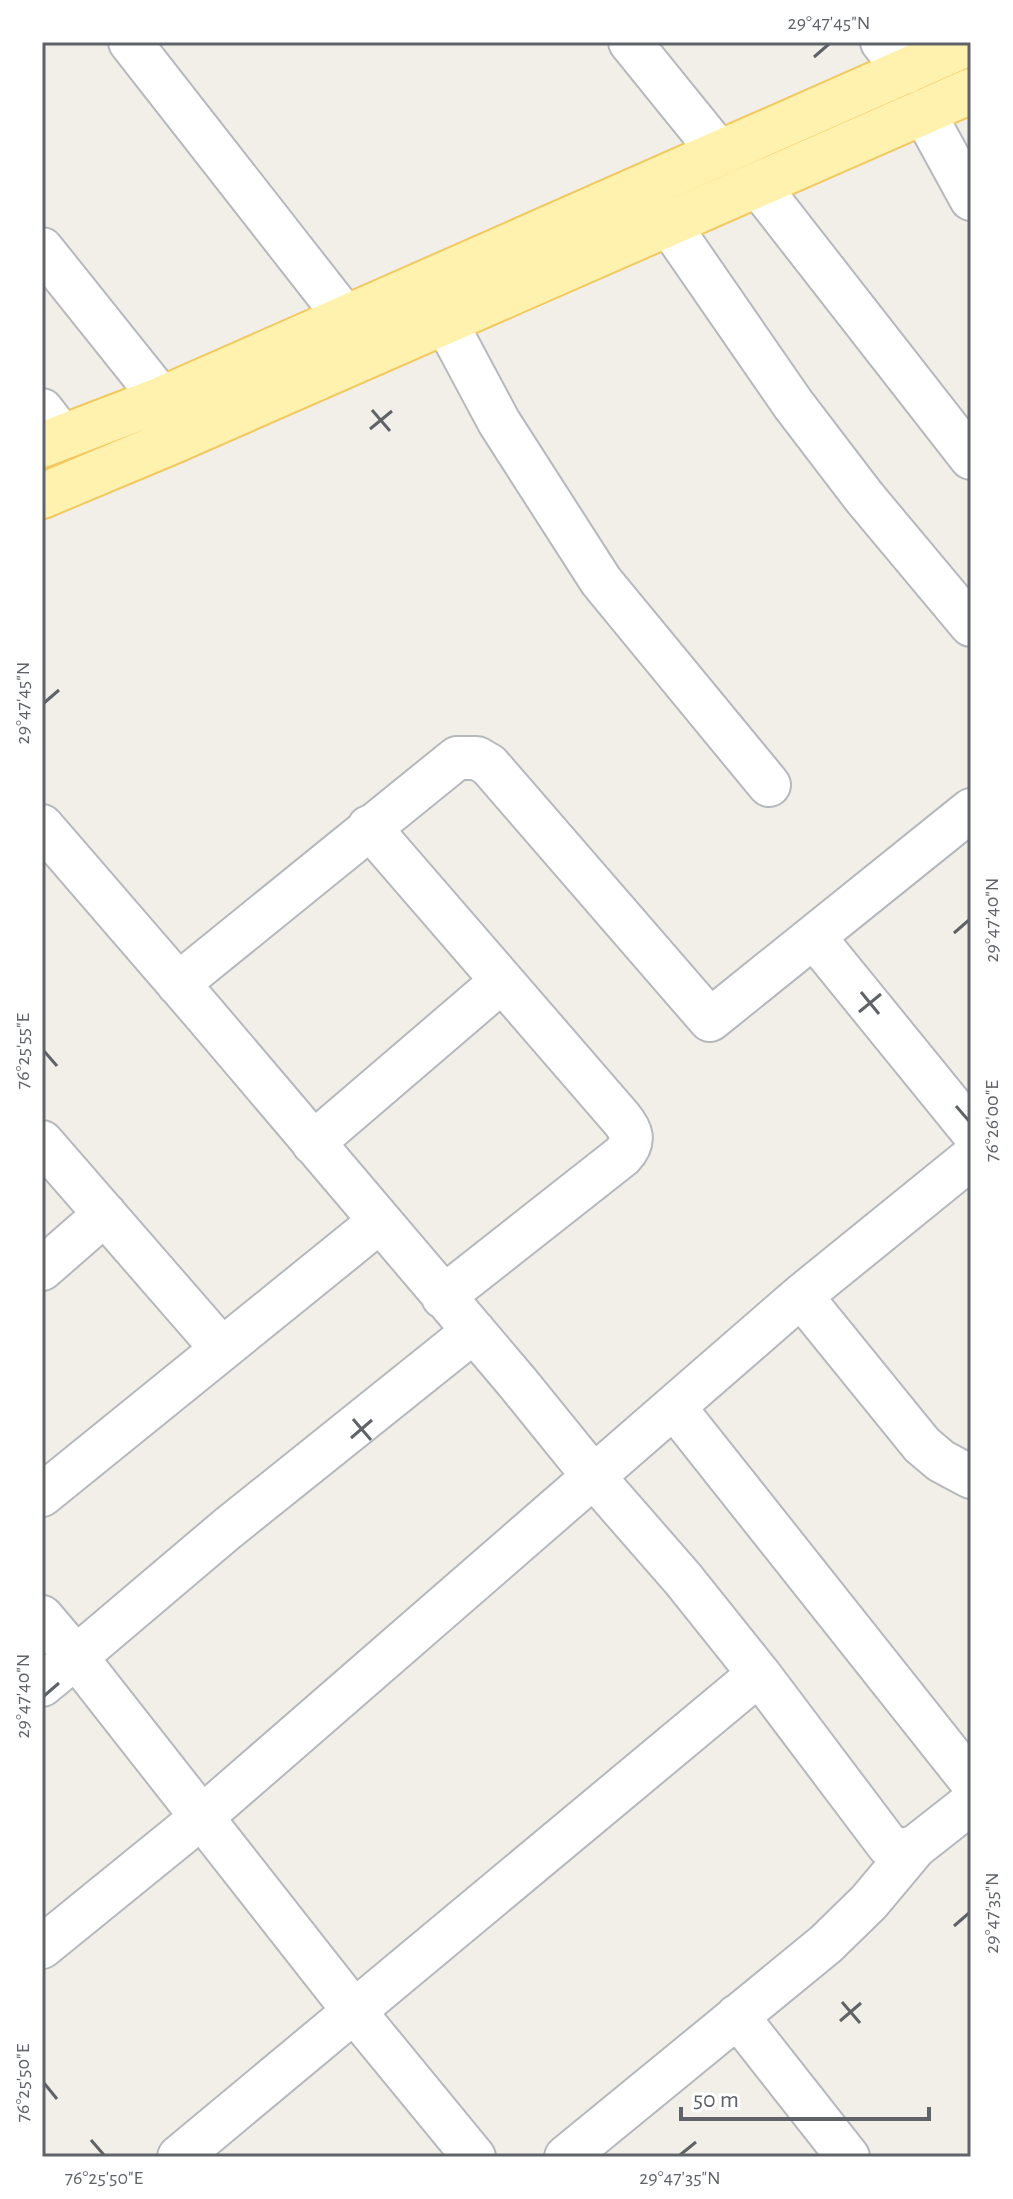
<svg xmlns="http://www.w3.org/2000/svg" width="1013" height="2199" font-family="'Alegreya Sans',sans-serif">
<style>
.lines{fill:none;stroke-linecap:round;stroke-linejoin:round}
.minor-casing{stroke:#b5b8bc;stroke-width:46}
.major-casing{stroke:#f2c960;stroke-width:48}
.minor{stroke:#fff;stroke-width:42}
.major{stroke:#fff2af;stroke-width:44}
.ticks{fill:none;stroke:#5f6368;stroke-width:3}
.neatline{fill:none;stroke:#5f6368;stroke-width:3}
.ticks-label{font-size:20px;text-anchor:middle;fill:#5f6368}
</style>
<rect width="100%" height="100%" fill="#f1efe8"/>
<g class="lines">
<defs>
<path id="minor" d="M130 42 346 318
M630 42 719 152
M882 42 906 72
M924 113 971 199
M757 184 971 458
M668 223 793 404 864 497 971 625
M42 249 162 399
M445 321 499 422 601 581 769 785
M42 410 62 436
M42 826 201 1010 517 1382 594 1477 683 1579 759 1674 888 1845 896 1851 915 1847 971 1803
M369 827 620 1117C632 1131 636 1141 622 1156L443 1297
M814 937 971 1130
M178 984 457 758H477L489 765 710 1020 971 810
M42 1142 222 1349
M313 1143 502 981
M42 1269 105 1214
M801 1296 922 1445 941 1461 971 1477
M674 1407 971 1781
M42 1495 379 1222
M42 1617 76 1657 227 1529 474 1331
M42 1685 76 1657 354 2011 474 2157
M42 1947 202 1817 801 1296 971 1158
M737 2016 848 2157
M179 2157 759 1674
M566 2157 826 1944 869 1902 915 1847"/>
<path id="major" d="M42 445 162 399 971 42
M42 496 171 442 971 91"/>
</defs>
<use href="#minor" class="minor-casing"/>
<use href="#major" class="major-casing"/>
<use href="#minor" class="minor"/>
<use href="#major" class="major"/>
</g>
<path class="ticks" d="M814 57 829 44M372 410 390 431M370 429 392 411M44 703 59 690M954 933 969 920M861 992 879 1014M859 1012 881 994M44 1051 57 1066M956 1106 969 1121M353 1419 371 1440M351 1438 372 1420M44 1696 59 1683M954 1926 969 1913M842 2002 860 2023M840 2021 861 2003M44 2083 57 2099M91 2140 104 2155M680 2155 696 2142"/>
<rect width="1013" height="2199" fill="none" stroke="#ffffff" stroke-width="88"/>
<path d="M681 2107v12h248v-12" fill="none" stroke="#5f6368" stroke-width="4"/>
<text x="693" y="2107" font-size="24" fill="#5f6368" stroke="#ffffff" stroke-width="6" paint-order="stroke">50 m</text>
<rect x="44" y="44" width="925" height="2111" class="neatline"/>
<g class="ticks-label">
<text x="829" y="29">29°47'45"N</text>
<text transform="translate(22 703) rotate(-90)" y="7">29°47'45"N</text>
<text transform="translate(991 920) rotate(-90)" y="7">29°47'40"N</text>
<text transform="translate(22 1051) rotate(-90)" y="7">76°25'55"E</text>
<text transform="translate(991 1121) rotate(-90)" y="7">76°26'00"E</text>
<text transform="translate(22 1696) rotate(-90)" y="7">29°47'40"N</text>
<text transform="translate(991 1913) rotate(-90)" y="7">29°47'35"N</text>
<text transform="translate(22 2083) rotate(-90)" y="7">76°25'50"E</text>
<text x="104" y="2184">76°25'50"E</text>
<text x="680" y="2184">29°47'35"N</text>
</g>
</svg>
